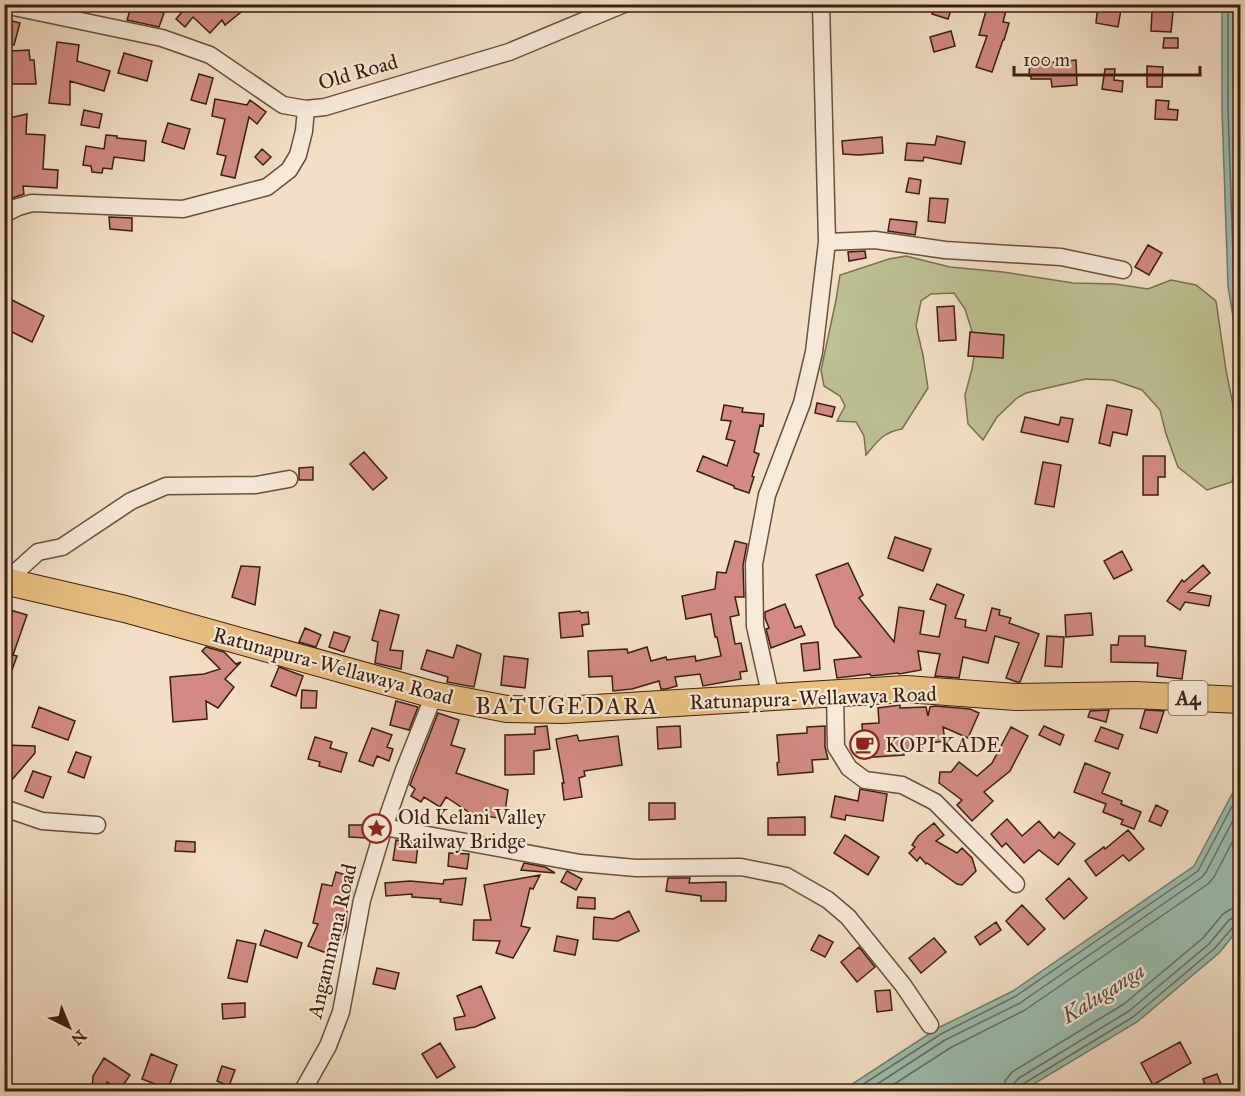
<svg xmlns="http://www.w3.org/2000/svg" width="1245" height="1096" font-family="'IM FELL Great Primer',serif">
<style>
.green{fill:#bdc193;stroke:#7c7051;stroke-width:1.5}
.water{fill:#9cbdaf;stroke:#757e6f;stroke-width:1.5}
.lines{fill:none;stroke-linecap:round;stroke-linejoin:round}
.shore{stroke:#6c6e5f;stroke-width:1.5}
.building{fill:#d28a83;stroke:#3b1f0f;stroke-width:1.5}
.minor-casing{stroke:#694f3c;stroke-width:19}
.highway-casing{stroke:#3b1f0f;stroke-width:28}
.minor{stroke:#f7ead9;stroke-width:16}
.highway{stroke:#e9c082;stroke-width:26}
.labels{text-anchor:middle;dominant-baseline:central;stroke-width:4.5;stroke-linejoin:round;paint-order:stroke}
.shield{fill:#f7ead9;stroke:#735c4c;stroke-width:1.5}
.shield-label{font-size:20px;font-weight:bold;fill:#3b1f0f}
.street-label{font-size:21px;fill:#3b1f0f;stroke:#f7ead9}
.poi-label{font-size:21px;fill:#3b1f0f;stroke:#f7ead9;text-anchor:start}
.water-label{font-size:22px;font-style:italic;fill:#584e3f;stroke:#f7ead9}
.quarter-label{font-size:24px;letter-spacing:1.5px;fill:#3b1f0f;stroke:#f7ead9}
</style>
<rect width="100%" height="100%" fill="#f2dfc5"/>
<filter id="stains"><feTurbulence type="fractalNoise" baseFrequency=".00333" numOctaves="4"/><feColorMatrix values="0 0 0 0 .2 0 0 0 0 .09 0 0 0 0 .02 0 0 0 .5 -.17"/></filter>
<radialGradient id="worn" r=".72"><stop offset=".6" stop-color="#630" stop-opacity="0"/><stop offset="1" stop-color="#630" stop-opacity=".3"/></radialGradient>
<path class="green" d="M906 256 950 267 1003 272 1073 283 1115 284 1148 289 1171 280 1196 285 1216 301 1226 370 1240 440 1232 482 1207 490 1178 467 1166 434 1160 410 1142 390 1113 380 1086 379 1026 393 1017 398 997 417 983 440 968 424 965 395 972 369 976 344 965 309 954 293 931 294 921 301 916 326 923 355 928 388 902 429C883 432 878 441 866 455L864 436 856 422 837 421 845 406 840 396 824 386 821 370 836 300 840 275 889 259Z"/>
<path class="water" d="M1222 5H1240V360L1228 286 1222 109Z
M1240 779V927L1219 953 1137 1022 1022 1091 840 1092 938 1028 1013 991 1194 866Z"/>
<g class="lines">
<path class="shore" d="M1228 4V109L1234 285 1240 324
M1236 4V109L1240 251
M851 1092 941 1034 1016 996 1198 871 1240 791
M865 1092 945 1040 1020 1003 1202 877 1206 872 1240 807
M882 1092 950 1048 1025 1010 1208 884 1214 877 1240 827
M1004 1092 1005 1081 1012 1072 1124 1004 1203 938 1223 914 1231 909 1240 908
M1013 1092 1014 1083 1019 1078 1129 1011 1209 944 1229 920 1234 917H1240
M1020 1092V1087L1023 1084 1133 1017 1214 949 1234 926 1240 924"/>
</g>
<path class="building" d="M132 4H163L160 11 164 13 159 27 127 20Z
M189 4H251L225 25 222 20 210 33 193 17 185 27 176 19Z
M935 4H953L948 19 932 14Z
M988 4H1000L1007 7 1003 22 1009 23 1004 40H1003L992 72 976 67 987 36 979 35Z
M1098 4H1122L1118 27 1096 23Z
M1152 11 1173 12 1171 32 1151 31Z
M4 19 20 23 14 45 4 42Z
M951 31 955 46 934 52 930 37Z
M1164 38H1178V48H1163Z
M57 42 79 45 77 61 110 71 104 91 70 81V105L49 103Z
M29 50 30 60H34L36 84H12L11 51Z
M124 53 152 61 147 81 118 73Z
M1047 59V63L1076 60 1077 85 1052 87 1051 79H1031V76H1029L1030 60Z
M1147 66 1163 67 1162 87H1147Z
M1105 69H1115L1114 80 1123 81 1122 92 1102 89Z
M199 74 213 78 206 104 191 100Z
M215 99 247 105 250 100 266 112 257 124 249 117 235 178 221 175 226 156 217 154 225 119 212 116Z
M1156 100 1169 101 1168 109 1178 110 1177 120 1155 119Z
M84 110 102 114 99 128 81 125Z
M27 114 26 134 45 135 43 169 58 170 57 188 23 186 24 194 4 201V135L8 134 9 118Z
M168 123 190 129 184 149 162 142Z
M106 135 117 136V138L146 141 144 161 114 157 112 169 103 168 102 173 92 172 91 166 83 165 86 146 104 149Z
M937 136 965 142 961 164 924 157 923 161 905 160 907 143 935 145Z
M882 137 883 153 859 155 843 154 842 141Z
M262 149 271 157 263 165 255 157Z
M909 178 921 180 919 194 906 192Z
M930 198 948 199 945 223 928 221Z
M109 217 132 218V231L110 229Z
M890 219 917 222 915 235 888 231Z
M1148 245 1162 253 1149 275 1135 267Z
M865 251 866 258 849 261 848 252Z
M4 296 44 316 32 342 4 328Z
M954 306 956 340 939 341 937 307Z
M970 332 1004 335 1003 358 968 356Z
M817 403 835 407 832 417 815 413Z
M724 405 743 408 742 412 764 414 763 426 760 425 754 452 759 454 752 476 754 477 749 493 734 488V486L697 471 703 456 727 466 735 441 726 439 731 421 721 420Z
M1107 405 1132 410 1127 435 1113 432 1110 446 1099 443Z
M1025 417 1059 425 1061 417 1073 419 1068 442 1021 432Z
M364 452 387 478 373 490 350 464Z
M1143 456H1165V477H1158V495H1143Z
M1043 462 1061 465 1054 507 1035 504Z
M313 467V480H299V468Z
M895 537 931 549 923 571 888 558Z
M735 541 747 544 743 565 744 597H735L739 615 730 617 735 644 741 643 747 671 740 672 741 679 703 686 700 674 675 677 677 686 666 689H661L659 681 632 689 613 691 612 676 589 677 588 651 627 649 628 653 647 647 651 661 666 657 667 660 695 656 696 661 721 656 717 637H715L711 614 686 619 682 596 715 589 717 572 726 573Z
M1122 551 1132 570 1114 579 1104 561Z
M848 563 863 595 859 598 894 642 899 607 924 611 920 634 939 637 946 605 930 599 937 584 964 595 955 618 966 620 965 627 986 631 992 608 1000 610 999 615 1011 618 1009 623 1039 634 1020 682H1017L1006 678 1019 643 995 636 988 663 963 657 959 678 935 676 940 654 918 651 921 670 899 674 898 673 871 676 870 674 837 678 834 660 861 657 835 626 816 575Z
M1203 565 1210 573 1188 592 1211 596 1209 606 1185 602 1180 610 1167 601 1182 580 1184 582Z
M241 566 260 567 255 605 232 597Z
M785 604 795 628 801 626 805 635 771 648 766 629 769 628 765 618V612Z
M4 608 27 615 13 655 17 656 6 687H4Z
M380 610 399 615 390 650 403 651 401 669 375 663 378 642 372 640Z
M580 611 581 613 588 612 589 624 582 625 583 636 561 638 559 613Z
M1091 613 1093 635 1066 637 1065 615Z
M305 628 321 635 316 647 299 642Z
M334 632 350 637 344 652 329 647Z
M1047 636 1064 637 1062 667 1045 666Z
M1119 636H1145V646L1186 651 1182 679 1157 676 1158 663 1111 662V645H1118Z
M818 642 820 669 804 671 801 644Z
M457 645 481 654 474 687 447 682 448 677 421 669 427 650 453 658Z
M206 647 224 652 236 664 241 662 225 679 234 687 218 708 206 701 207 719 173 722 170 677 204 674 220 669 202 651Z
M504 656 528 659 525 688 501 685Z
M279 667 303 676 296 696 271 686Z
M302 690 317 691 316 708H301Z
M396 701 418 707 409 730 390 725Z
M900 705V708L926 707 928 716 930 707 935 706 970 709 979 713 968 738 943 727 945 741 922 744V749H904V755L860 758 859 738H863L862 724 879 723 878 708Z
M39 707 75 721 68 740 32 727Z
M1109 710 1106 722 1088 717 1090 711Z
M1145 710 1164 711 1157 733 1140 728Z
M438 713 459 720 451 745 465 749 456 773 508 790 504 819 480 815 479 819 446 797 440 807 424 797 421 802 411 796 415 789 410 785Z
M547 726 550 749 534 751V774L505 775V735L535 734V727Z
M680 726 681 747 658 749 657 727Z
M825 726V747L828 759 812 760 813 772 778 775 777 763 779 762 777 735 807 733V727Z
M1044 726 1064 735 1060 745 1039 735Z
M1011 727 1028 736 1010 771 984 792 993 801 972 821 957 805 962 800 939 783 940 772H951L959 762 977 776 992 763Z
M1101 727 1123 735 1118 749 1095 741Z
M372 728 392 735 387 747 393 749 389 761 377 756 373 766 359 761Z
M577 735 579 741 618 736 622 765 584 771 585 776 579 778 582 797 564 800 562 783H564L556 739Z
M315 737 332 742 330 748 347 753 341 772 319 766 320 762 308 759Z
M4 745 35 746V753L4 789Z
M76 752 91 757 84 778 68 772Z
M1085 763 1110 773 1102 793 1122 801 1121 804 1141 812 1134 829 1121 824 1123 820 1103 812 1106 804 1074 792Z
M33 771 51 777 43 798 25 791Z
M860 789 887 794 883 821 846 815 845 820 831 817 835 796 858 801Z
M649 803H675V819L649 820Z
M1156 805 1168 811 1161 826 1149 821Z
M805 817V835H768V818Z
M1007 819 1022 836 1039 821 1054 838 1059 832 1075 844 1058 865 1039 850 1024 863 1006 843 1002 847 991 834Z
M934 823 944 835 936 841 957 853 962 848 972 858 976 871 962 885 957 884 927 863 926 864 920 857 917 861 909 853 915 847 912 845 918 836Z
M349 825H367V838L349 837Z
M1128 830 1144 849 1129 861 1123 855 1096 876 1085 861 1104 847 1105 849Z
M845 835 879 857 868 875 834 853Z
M396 840 418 844 416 863 393 860Z
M176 841 195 842V852L175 851Z
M449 853 469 854 467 869 448 866Z
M524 863 545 867 555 873 521 870Z
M567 871 582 879 576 890 561 882Z
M336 872 349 876 344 889 352 891 347 910 346 927 334 956 308 946 318 924 313 923 322 884 332 886Z
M540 875 533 889 530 888 521 926 530 928 513 958 496 953 500 941 473 940 474 920H491L484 885Z
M466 878 462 905 440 902 441 899 412 897V894L386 896 385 883 410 881 443 884 444 880Z
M668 878H690L689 883 726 882V901H701V896L666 891Z
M1069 878 1087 898 1064 919 1046 899Z
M578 897 595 898V909L577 908Z
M1022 905 1045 929 1028 945 1006 921Z
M629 911 639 931 618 941 593 939 594 917 613 919Z
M996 922 1001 930 980 945 975 937Z
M265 930 302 943 297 958 260 945Z
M819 935 833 942 825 957 811 950Z
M557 936 578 940 575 955 554 951Z
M934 938 946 952 921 973 909 958Z
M237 940 256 944 247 982 228 978Z
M859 947 875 967 857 982 841 962Z
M377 968 399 973 395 989 373 984Z
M481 986 495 1018 475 1027 456 1030 454 1018 465 1016 457 996Z
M890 990 892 1010 877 1012 875 991Z
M245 1003V1017L223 1019 222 1004Z
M1180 1042 1191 1063 1153 1085 1141 1063Z
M440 1043 455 1067 437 1078 422 1054Z
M151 1054 177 1065 168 1089 142 1079Z
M104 1058 130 1075 120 1090 107 1082V1092H92L93 1076Z
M222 1066 235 1070 229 1086 217 1081Z
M1217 1074 1224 1092H1207L1203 1079Z"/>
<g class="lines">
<defs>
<path id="minor" d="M4 5 162 38 210 55 283 105 306 109 325 107 509 52 624 4
M4 214 18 207 32 203 183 209 267 187 289 170 298 155 304 131 306 109
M827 242 875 240 945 250 1061 257 1123 270
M6 581 38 552 62 547 131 501 166 486 256 485 289 479
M835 693 836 747 849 768 865 780 902 785 935 802 1016 884
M771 698 755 626 754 564 767 495 802 403 814 352 827 242 821 4
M4 808 42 821 97 825
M384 827 580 863 636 868 741 867 786 876 828 900 848 917 903 985 930 1025
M302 1092 328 1046 341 1012 362 900 384 827 404 770 434 695"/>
<path id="highway" d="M4 581 125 609 434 695 507 709 562 710 906 689 1016 697 1135 695 1240 700"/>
</defs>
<use href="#minor" class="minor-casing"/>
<use href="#highway" class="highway-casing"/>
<use href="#minor" class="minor"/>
<use href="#highway" class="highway"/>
</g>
<defs>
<symbol id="cafe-ring" viewBox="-11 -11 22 22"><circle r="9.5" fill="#f7ead9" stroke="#8f2418" stroke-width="1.5"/><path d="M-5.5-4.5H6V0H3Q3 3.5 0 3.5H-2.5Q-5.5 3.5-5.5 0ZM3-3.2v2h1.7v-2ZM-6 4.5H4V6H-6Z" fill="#8f2418"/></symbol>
<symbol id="sight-ring" viewBox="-11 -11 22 22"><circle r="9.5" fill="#f7ead9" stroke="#8f2418" stroke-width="1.5"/><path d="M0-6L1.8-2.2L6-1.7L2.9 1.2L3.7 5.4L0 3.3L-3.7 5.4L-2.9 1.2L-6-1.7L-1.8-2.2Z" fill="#8f2418"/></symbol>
</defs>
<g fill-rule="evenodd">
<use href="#cafe-ring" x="848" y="728" width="33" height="33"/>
<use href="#sight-ring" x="360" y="812" width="33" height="33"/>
</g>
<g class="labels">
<rect class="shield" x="1168.5" y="681" width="39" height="34" rx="4.5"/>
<g class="shield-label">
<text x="1188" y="698">A4</text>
</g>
<g class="street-label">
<text transform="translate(358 72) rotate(-16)">Old Road</text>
<text transform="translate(333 666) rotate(15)">Ratunapura-Wellawaya Road</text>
<text transform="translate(813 698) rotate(-2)">Ratunapura-Wellawaya Road</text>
<text transform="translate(332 941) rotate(-77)">Angammana Road</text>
</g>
<g class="poi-label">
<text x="885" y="745">KOPI KADE</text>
<text x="398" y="817">Old Kelani Valley<tspan x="398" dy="24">Railway Bridge</tspan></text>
</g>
<g class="water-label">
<text transform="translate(1103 993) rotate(-32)">Kaluganga</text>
</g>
<g class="quarter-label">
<text x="567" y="706">BATUGEDARA</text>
</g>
</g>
<rect width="1245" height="1096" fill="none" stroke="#f2dfc5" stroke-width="24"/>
<rect x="6" y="6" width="1233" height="1084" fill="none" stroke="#3b1f0f" stroke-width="3"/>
<rect x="12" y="12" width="1221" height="1072" fill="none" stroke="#3b1f0f" stroke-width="1.5"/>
<g transform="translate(69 1027) rotate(137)" stroke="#f7ead9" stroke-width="4.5" paint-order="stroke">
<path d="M0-4.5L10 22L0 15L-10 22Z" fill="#3b1f0f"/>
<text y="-9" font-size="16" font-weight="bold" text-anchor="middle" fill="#3b1f0f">N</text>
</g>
<path d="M1014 66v9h186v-9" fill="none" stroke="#3b1f0f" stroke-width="3"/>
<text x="1023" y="66" font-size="18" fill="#3b1f0f" stroke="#f7ead9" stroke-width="4.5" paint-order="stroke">100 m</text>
<rect width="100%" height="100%" filter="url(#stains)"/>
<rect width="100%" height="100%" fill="url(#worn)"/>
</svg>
